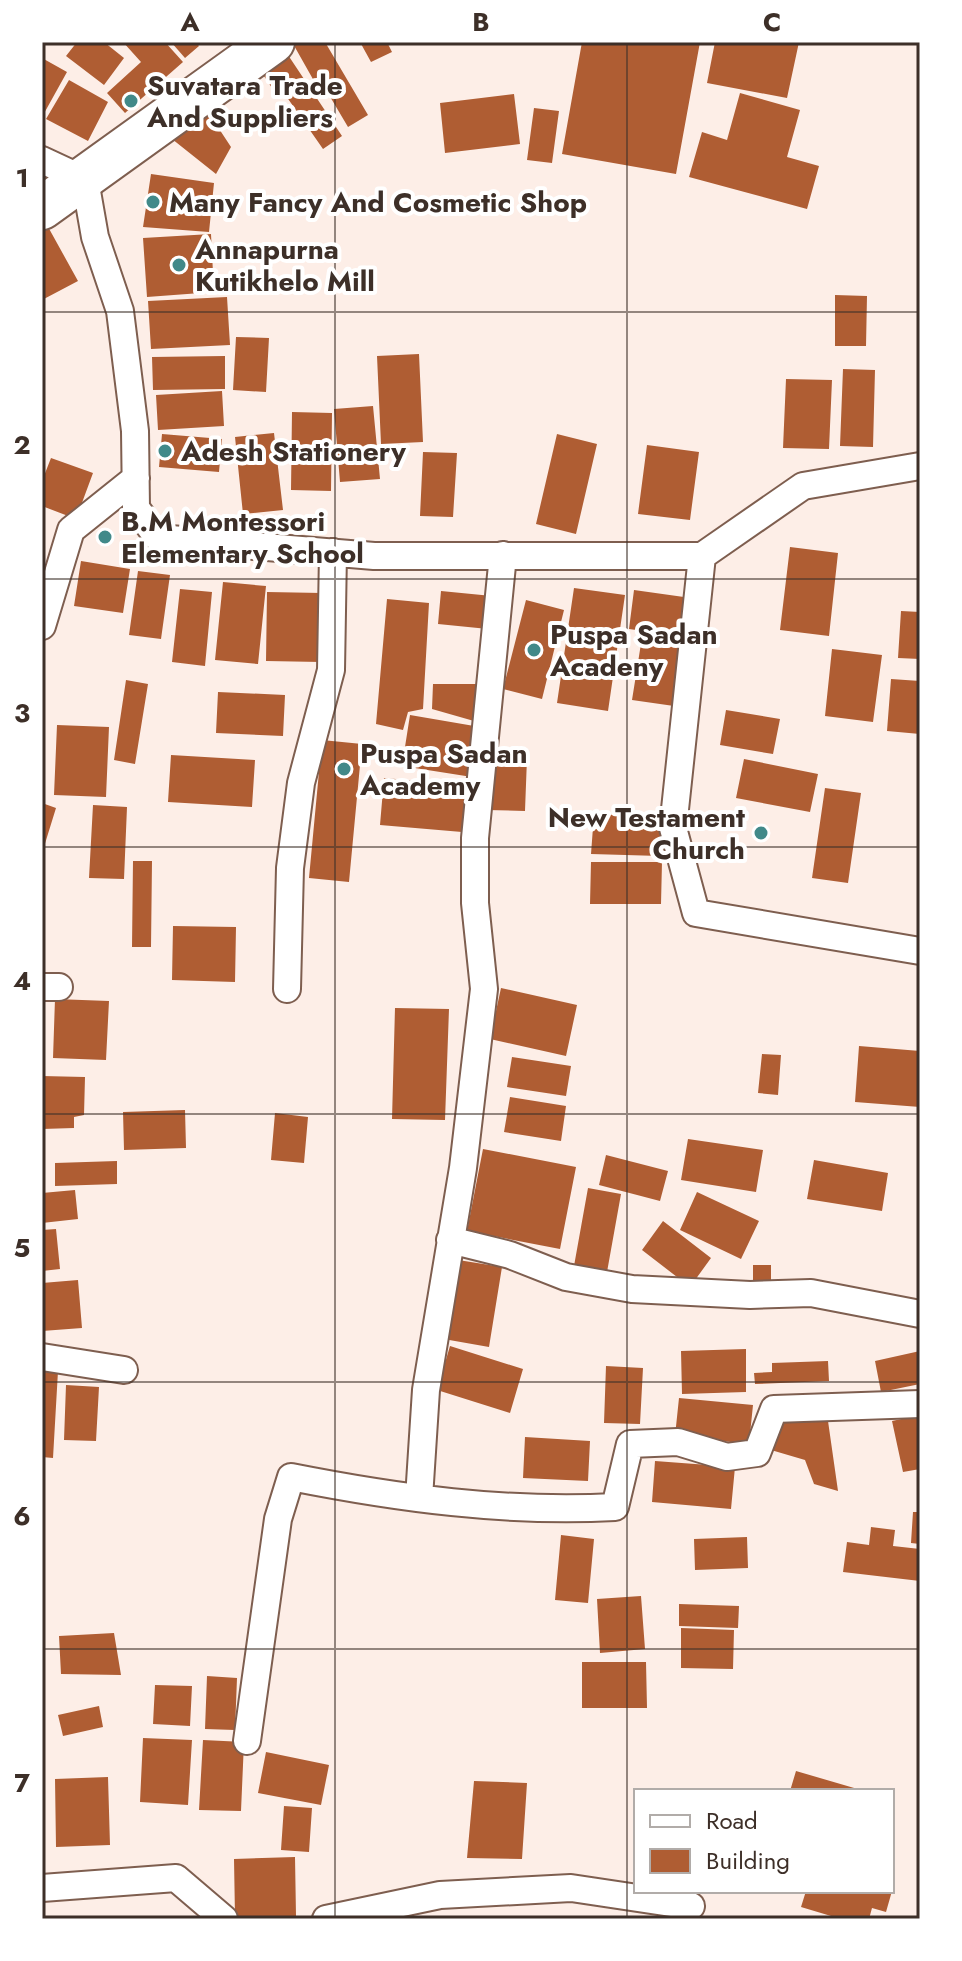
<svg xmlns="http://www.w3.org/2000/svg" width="962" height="1961" font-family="Jost,sans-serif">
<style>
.building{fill:#af5d33}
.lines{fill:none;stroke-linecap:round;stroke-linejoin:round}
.street-casing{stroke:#7e5e4f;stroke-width:30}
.primary-casing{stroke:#7e5e4f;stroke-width:46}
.street{stroke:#fff;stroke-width:26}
.primary{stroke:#fff;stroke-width:42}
.grid{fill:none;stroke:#3d2f28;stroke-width:2;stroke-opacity:0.55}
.poi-dot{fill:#418989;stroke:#fff;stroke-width:3}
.labels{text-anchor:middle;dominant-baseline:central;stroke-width:8;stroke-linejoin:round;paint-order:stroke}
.poi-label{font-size:28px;font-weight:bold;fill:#3d2f28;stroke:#fff;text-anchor:start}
.neatline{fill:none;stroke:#3d2f28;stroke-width:3}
.grid-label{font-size:26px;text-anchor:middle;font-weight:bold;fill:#3d2f28}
</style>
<rect width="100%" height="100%" fill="#fdeee7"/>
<path class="building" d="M77 42H104L124 58 104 85 66 56Z
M123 42H165L183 62 125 113 107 93 141 62Z
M171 42H196L199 46 185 58Z
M292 42H325L368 115 348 127 319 78 314 81Z
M360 42H387L392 52 371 62Z
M582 42H700L676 174 562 154Z
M715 42H799L787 98 707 83Z
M280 43 342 136 323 149 284 93 278 97 254 61Z
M42 58 67 72 42 117Z
M69 80 108 102 88 141 46 119Z
M740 93 800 110 787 157 819 166 807 209 689 177 702 132 727 140Z
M514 94 520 144 445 153 440 103Z
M534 108 559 111 552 163 527 160Z
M206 109 231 147 216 174 172 139Z
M151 174 214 183 209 232 143 227Z
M47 225 78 281 42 300V228Z
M211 234 214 292 147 297 143 238Z
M835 295 867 296 866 346H835Z
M227 297 230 345 151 349 148 301Z
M236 337 269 338 266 392 233 390Z
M419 354 423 442 381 444 377 356Z
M225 356V389L153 390 152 357Z
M843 369 875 370 873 447 840 446Z
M786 379 832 380 829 449 783 448Z
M222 391 224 426 158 430 156 395Z
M373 406 380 479 340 482 334 409Z
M292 412 332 413 331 491 291 490Z
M274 433 283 510 243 514 235 437Z
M162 434 222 439 219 472 159 467Z
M557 434 597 444 576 534 536 524Z
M647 445 699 452 690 520 638 514Z
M423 452 457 453 453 517 420 516Z
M51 458 93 473 76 519 42 506V481Z
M790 547 838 553 829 636 780 630Z
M81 561 130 569 123 613 74 606Z
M138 571 170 575 161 639 129 635Z
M223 582 266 586 258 664 215 660Z
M574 588 625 595 608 711 557 703Z
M180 589 212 592 205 666 172 662Z
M634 590 691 598 674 706 632 700 643 631 629 629Z
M441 591 492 596 488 629 438 624Z
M267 592 322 593 321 662 266 661Z
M387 599 429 603 423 709 408 712 403 730 376 724Z
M526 600 564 610 542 699 503 689Z
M901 611 920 612V659L898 658Z
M832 649 882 655 873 722 825 716Z
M891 679 920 681V734L887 731Z
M126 680 148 684 135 764 114 760Z
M433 684H481L474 721 432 709Z
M218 692 285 695 283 736 216 733Z
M726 710 780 719 773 754 720 745Z
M410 715 480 727 472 777 402 766Z
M57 725 109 727 106 797 54 795Z
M322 740 362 744 349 882 309 878Z
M171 755 255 760 252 807 168 802Z
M489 757 527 758 525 811 487 810Z
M744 759 818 774 810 812 736 798Z
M384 778 466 785 462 832 380 825Z
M825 788 861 793 848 883 812 878Z
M42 803 56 808 43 850H42Z
M93 805 127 807 124 879 89 878Z
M594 814 663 817 660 856 591 854Z
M133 861H152L151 947H132Z
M591 862H662L661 904H590Z
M173 926 236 927 235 982 172 980Z
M501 988 577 1005 566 1056 490 1039Z
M55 999 109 1001 106 1060 53 1058Z
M395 1008 449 1009 445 1120 392 1119Z
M859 1046 920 1051V1107L855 1102Z
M762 1054 781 1055 778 1095 758 1093Z
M512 1057 571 1066 566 1096 507 1087Z
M42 1076 85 1077 84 1115 74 1117V1128L42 1129Z
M510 1097 566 1106 561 1141 504 1132Z
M185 1110 186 1148 124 1150 123 1112Z
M275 1113 308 1117 304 1163 271 1160Z
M688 1139 763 1150 756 1192 681 1180Z
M483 1149 576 1167 560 1249 467 1231Z
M606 1155 668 1171 660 1201 599 1185Z
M814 1160 888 1173 882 1211 807 1199Z
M117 1161V1184L55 1186V1163Z
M588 1188 621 1194 607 1272 574 1266Z
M75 1190 78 1219 42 1223V1193Z
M697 1192 759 1221 741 1259 680 1230Z
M663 1221 711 1258 690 1287 642 1250Z
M56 1229 60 1269 42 1271V1230Z
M452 1259 502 1267 489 1347 438 1338Z
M753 1265H771V1283L753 1284Z
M78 1280 82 1328 42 1331V1283Z
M450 1346 523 1369 510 1413 437 1390Z
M746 1349V1392L682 1394 681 1351Z
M920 1351V1384L881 1392 875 1361Z
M828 1361 829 1381 755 1384 754 1373 772 1372V1363Z
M606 1366 643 1368 640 1424 604 1423Z
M42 1370 58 1371 53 1458 42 1457Z
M66 1385 99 1387 96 1441 64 1440Z
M679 1398 753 1405 749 1444 675 1436Z
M920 1415V1469L903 1472 892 1421Z
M783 1421H828L838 1491 814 1484 805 1460 771 1450Z
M525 1437 590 1441 588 1481 523 1478Z
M655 1461 735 1467 731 1509 652 1502Z
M913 1512H920V1544L911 1543Z
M871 1527 895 1530 893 1546 920 1549V1581L843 1572 847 1542 869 1545Z
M561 1535 594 1539 588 1603 555 1600Z
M747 1537 748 1568 695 1570 694 1539Z
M641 1596 645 1649 600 1653 597 1599Z
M679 1604 739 1606 738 1628 679 1626Z
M681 1628 734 1630 733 1669 681 1668Z
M114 1633 121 1675 61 1674 59 1636Z
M582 1662H646L647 1708H582Z
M207 1676 237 1678 235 1730 205 1729Z
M155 1685 192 1686 190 1726 153 1724Z
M99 1706 103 1727 63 1736 58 1715Z
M143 1738 192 1740 188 1805 140 1802Z
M203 1740 244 1742 241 1811 199 1810Z
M266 1752 329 1765 321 1805 258 1793Z
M796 1771 861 1790V1791H790Z
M108 1777 110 1845 56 1847 55 1779Z
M474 1781 527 1783 522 1859 467 1858Z
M284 1806 312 1808 309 1852 281 1850Z
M295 1857 296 1916 235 1917 234 1859Z
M806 1891H892L886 1912 872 1908 869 1919H841L801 1907Z"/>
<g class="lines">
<defs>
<path id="street" d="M42 160 85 180 95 237 120 311 135 431 136 508 158 538 374 556H702L803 486 920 466
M702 556 673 828 696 913 920 951
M42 626 71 530 136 478
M42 987H59
M287 989 290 868 301 783 331 670 333 552
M450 1240 510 1255 566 1277 632 1289 750 1295 811 1293 920 1314
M42 1357 124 1370
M419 1498 426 1390 463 1168 484 989 475 903V838L503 555
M247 1741 278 1519 291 1477C397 1498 507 1513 615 1507L630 1444 678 1442 727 1457 757 1453 774 1409 920 1404
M42 1888 176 1878 224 1919
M326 1919 440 1895 571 1888 691 1906"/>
<path id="primary" d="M42 208 273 42"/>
</defs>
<use href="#street" class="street-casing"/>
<use href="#primary" class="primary-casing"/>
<use href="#street" class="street"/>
<use href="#primary" class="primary"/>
</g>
<path class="grid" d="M335 42V1919M627 42V1919M42 312H920M42 579H920M42 847H920M42 1114H920M42 1382H920M42 1649H920"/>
<g class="poi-dot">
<circle cx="131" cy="101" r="8"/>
<circle cx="153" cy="202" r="8"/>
<circle cx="179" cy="265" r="8"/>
<circle cx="165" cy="451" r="8"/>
<circle cx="105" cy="537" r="8"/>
<circle cx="534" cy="650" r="8"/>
<circle cx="344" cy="769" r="8"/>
<circle cx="761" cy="833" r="8"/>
</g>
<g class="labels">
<g class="poi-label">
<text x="147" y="85">Suvatara Trade<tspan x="147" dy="32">And Suppliers</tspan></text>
<text x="169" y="202">Many Fancy And Cosmetic Shop</text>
<text x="195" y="249">Annapurna<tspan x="195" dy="32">Kutikhelo Mill</tspan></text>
<text x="181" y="451">Adesh Stationery</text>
<text x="121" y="521">B.M Montessori<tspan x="121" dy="32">Elementary School</tspan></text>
<text x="550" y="634">Puspa Sadan<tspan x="550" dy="32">Acadeny</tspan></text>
<text x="360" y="753">Puspa Sadan<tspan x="360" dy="32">Academy</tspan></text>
<text x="745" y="817" text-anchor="end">New Testament<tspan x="745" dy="32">Church</tspan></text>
</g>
</g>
<rect width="962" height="1961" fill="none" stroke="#ffffff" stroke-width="88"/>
<rect x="634" y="1789" width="260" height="104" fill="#ffffff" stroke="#b1aca9" stroke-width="2"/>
<rect x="650" y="1815" width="40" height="12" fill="#ffffff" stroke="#b1aca9" stroke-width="2"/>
<text x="706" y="1829" font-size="24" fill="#3d2f28">Road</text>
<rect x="650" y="1849" width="40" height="24" fill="#af5d33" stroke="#b1aca9" stroke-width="2"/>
<text x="706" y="1869" font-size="24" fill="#3d2f28">Building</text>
<rect x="44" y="44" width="874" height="1873" class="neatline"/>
<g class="grid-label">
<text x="190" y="31">A</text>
<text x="481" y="31">B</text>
<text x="772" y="31">C</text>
<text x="22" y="187">1</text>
<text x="22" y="454">2</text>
<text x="22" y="722">3</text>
<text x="22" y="990">4</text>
<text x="22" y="1257">5</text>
<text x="22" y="1525">6</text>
<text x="22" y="1792">7</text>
</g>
</svg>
